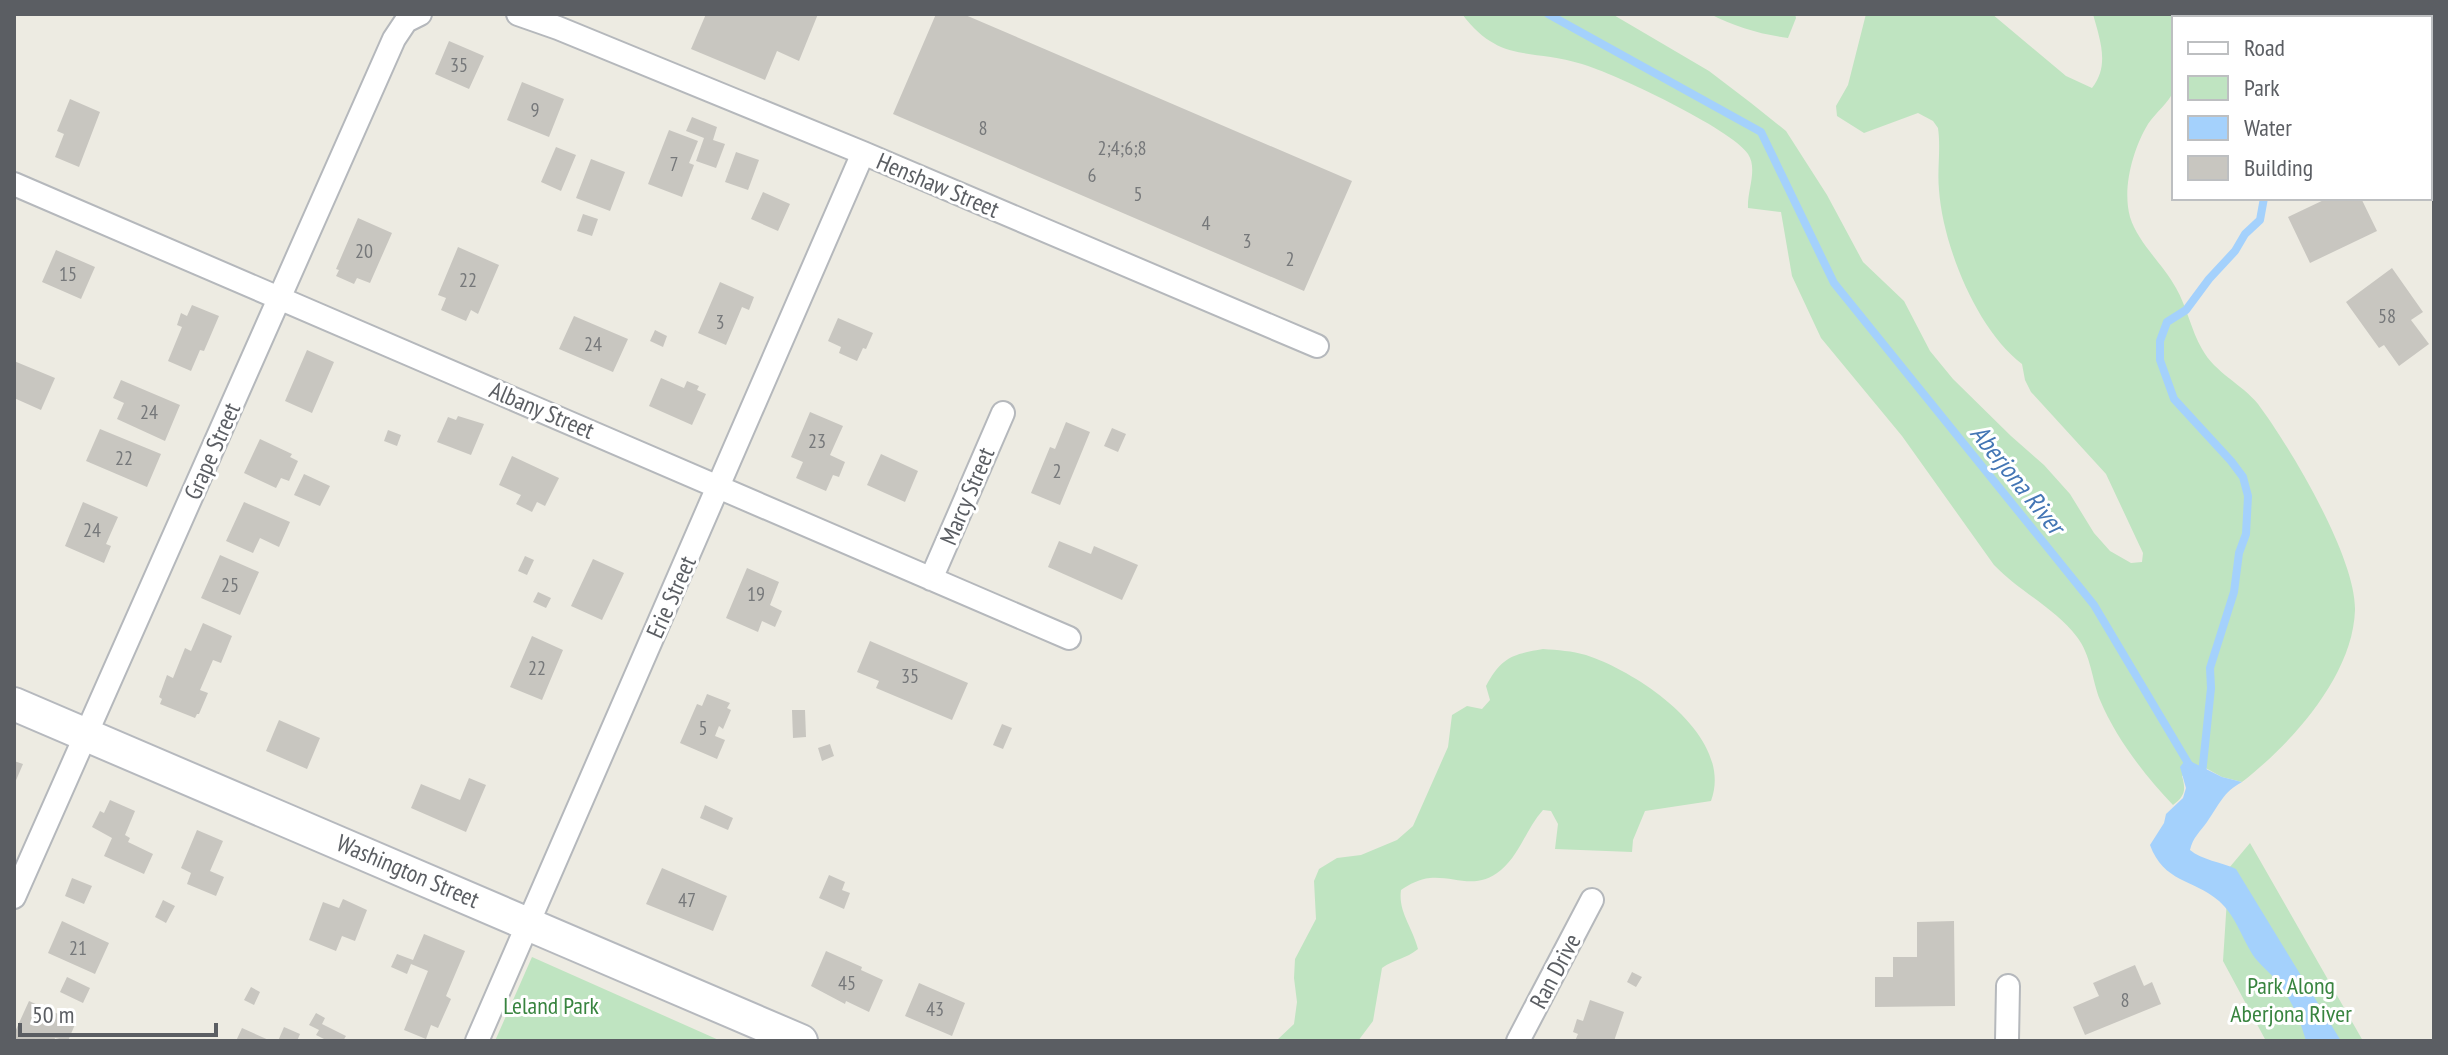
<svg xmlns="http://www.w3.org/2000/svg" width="2448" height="1055" font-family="'PT Sans Narrow',sans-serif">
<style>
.green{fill:#bfe4c1}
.water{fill:#a4d1fc}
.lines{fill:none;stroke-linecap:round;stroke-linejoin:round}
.stream{stroke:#a4d1fc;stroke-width:8}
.building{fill:#c8c6c0}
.street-casing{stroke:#b5b8bc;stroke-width:26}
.secondary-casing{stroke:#b6b9be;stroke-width:36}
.street{stroke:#fff;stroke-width:22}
.secondary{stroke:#fff;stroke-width:32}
.labels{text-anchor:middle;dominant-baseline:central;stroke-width:6;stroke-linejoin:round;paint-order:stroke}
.number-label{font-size:20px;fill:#76787a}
.street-label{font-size:24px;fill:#5b5e63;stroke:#fff}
.park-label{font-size:24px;fill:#38843f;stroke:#fff}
.water-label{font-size:26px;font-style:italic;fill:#4476b5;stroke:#fff}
</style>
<rect width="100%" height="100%" fill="#edebe2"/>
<path class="green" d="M1462 14H1612L1709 71 1751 103 1786 131 1827 195 1863 262 1904 301 1930 351 1953 379 2011 436 2044 465 2070 494 2094 533 2110 551 2131 563 2142 562 2143 553 2106 474 2031 392 2025 380 2022 364C1977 330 1943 246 1939 190 1937 169 1941 149 1938 128L1933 121 1918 113 1864 133 1837 116 1836 106 1848 85 1866 14H1992L2066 76 2092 88C2110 65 2100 40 2093 14H2225L2227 18H2174C2174 33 2178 79 2174 90 2169 103 2155 113 2148 124 2133 149 2122 188 2130 217 2138 243 2163 264 2176 288 2187 307 2191 330 2202 349 2215 373 2242 384 2258 404 2290 447 2356 557 2355 610 2353 676 2291 744 2242 782L2222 777 2202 766 2182 776C2186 790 2185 796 2173 805 2145 776 2116 738 2100 700 2092 680 2091 655 2077 637 2055 608 2020 592 1994 565L1902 436 1821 338 1792 276 1781 212 1748 208C1747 191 1758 169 1748 154 1732 129 1613 73 1582 64 1529 48 1500 64 1462 14Z
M1710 14H1795L1796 18 1788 38C1759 34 1736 27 1710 14Z
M1543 649C1558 650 1572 651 1586 655 1638 672 1735 736 1711 801L1645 811 1633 840 1632 852 1555 849 1558 824 1551 811 1543 810C1526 829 1520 854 1501 870 1476 891 1456 876 1430 878 1419 879 1410 884 1401 890 1398 912 1412 926 1418 949 1406 959 1394 959 1382 968L1373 1021 1358 1041H1276L1294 1024 1297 1002 1294 978 1295 959 1316 919 1314 881 1319 869 1337 858 1361 855 1397 840 1413 826 1448 747 1452 715 1467 706 1482 709 1490 700 1486 686C1501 658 1512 654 1543 649Z
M2250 843 2363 1041H2266L2223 961 2229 868Z
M532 957 721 1041H495Z"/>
<path class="water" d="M2186 759 2222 777 2242 782C2223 792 2219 805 2207 822 2200 832 2193 837 2190 850 2202 860 2221 862 2236 869L2341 1041H2306C2300 1020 2293 1003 2280 985 2273 975 2263 968 2255 958 2242 939 2236 916 2219 901 2192 878 2164 883 2150 845L2164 823 2166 814 2183 798 2186 788 2180 767Z"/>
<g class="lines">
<path class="stream" d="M1548 14 1761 132 1834 283 2094 605 2191 768
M2430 47 2434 39
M2202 774 2211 688 2210 668 2234 592 2239 553 2246 534 2248 496 2243 477 2231 461 2174 399 2160 360V341L2167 322 2186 310 2209 279 2235 251 2245 234 2260 220 2264 198"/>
</g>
<path class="building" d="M706 14H818L799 61 777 51 765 80 691 49Z
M936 14H963L1352 181 1304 291 893 114Z
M449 41 484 56 469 89 435 74Z
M522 82 564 99 549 137 507 120Z
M70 99 100 112 79 167 55 157 64 134 57 131Z
M692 117 717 127 713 140 725 144 716 168 696 161 704 138 686 131Z
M669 130 698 141 689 163 694 165 682 197 648 184Z
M556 147 576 155 561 191 541 182Z
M736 152 759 160 748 190 725 182Z
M591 159 625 172 610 211 576 198Z
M763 192 790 204 778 231 751 219Z
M2328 198H2361L2377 231 2310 263 2288 217Z
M583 214 598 219 592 236 577 231Z
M358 218 392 233 370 283 357 278 354 284 336 276 339 270 336 269Z
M458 247 499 265 478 314 471 310 466 321 441 310 446 298 438 295Z
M56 250 95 267 81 299 42 282Z
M2392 268 2423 312 2411 320 2429 344 2399 366 2384 345 2379 348 2346 302Z
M720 282 754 297 749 310 742 307 726 345 698 333Z
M192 305 219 316 204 351 200 350 191 371 168 361 182 327 177 325 181 313 187 316Z
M574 316 628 339 613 372 559 349Z
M838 318 873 333 866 349 863 348 857 361 839 353 841 347 828 341Z
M655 330 667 336 663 347 650 341Z
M307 350 334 362 312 413 285 401Z
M14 361 55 378 41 410 14 398Z
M661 378 684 388 687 381 699 386 697 390 706 394 692 425 649 406Z
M121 380 180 405 165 441 117 419 124 403 113 398Z
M810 412 843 426 830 455 845 462 839 477 833 475 826 491 796 478 803 462 791 457Z
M458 416 484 424 471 455 437 442 448 417 456 420Z
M1066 422 1090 432 1060 505 1031 493 1050 447 1055 449Z
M1112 428 1126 434 1118 452 1104 446Z
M100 429 161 454 147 487 86 461Z
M388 430 401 435 397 446 384 441Z
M260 439 292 454 290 457 298 461 289 481 281 478 276 488 244 473Z
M881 454 918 471 905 502 867 485Z
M512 456 559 478 545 506 537 502 532 512 516 504 521 495 499 485Z
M304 474 330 486 320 506 294 495Z
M83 502 118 517 106 544 111 546 104 563 65 546Z
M244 502 290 522 279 547 260 538 253 553 226 541Z
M1059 541 1091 554 1094 546 1138 565 1122 600 1048 567Z
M220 555 259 572 240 615 201 598Z
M525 556 534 560 527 575 518 571Z
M593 559 624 573 602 620 571 606Z
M747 568 779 582 770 605 782 611 775 627 762 621 758 632 726 618Z
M538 592 551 598 546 608 533 602Z
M203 623 232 636 221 663 213 660 200 690 208 693 199 714H197L195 718 160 704 162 699 159 697 167 675 173 678 185 648 191 651Z
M532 636 563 650 542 700 510 687Z
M870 641 968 683 952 720 876 688 879 681 857 672Z
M707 694 730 703 727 708 731 710 723 729 719 726 715 736 725 740 717 759 680 743 697 704 702 706Z
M792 710H805L806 737 793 738Z
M279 720 320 738 307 769 266 751Z
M1002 724 1012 728 1003 749 993 745Z
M830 744 834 756 822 761 818 748Z
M14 761 23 764 14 785Z
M469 778 486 785 466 832 411 808 421 784 460 800Z
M110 800 135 811 125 835 130 838 128 842 153 854 144 874 104 856 112 838 92 827 100 811 104 813Z
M705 805 733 818 728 830 700 818Z
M197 830 223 841 210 871 224 877 216 896 187 884 191 873 181 868Z
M662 868 727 896 713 931 646 904Z
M829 875 845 882 842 890 850 893 844 909 819 898Z
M72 878 92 886 84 904 65 896Z
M343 899 367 910 355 941 342 936 336 951 309 940 323 902 339 908Z
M163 900 175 906 166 923 155 917Z
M62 921 109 943 95 974 48 953Z
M1954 921 1955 1006 1875 1007V977H1893V957H1917V922Z
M424 934 465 951 446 996 451 999 438 1028 431 1025 426 1039 404 1030 428 971 411 964 407 974 391 967 397 954 413 960Z
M826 951 862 967 861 970 883 980 869 1012 846 1001 845 1004 811 986Z
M2135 965 2144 986 2152 982 2161 1004 2085 1035 2073 1007 2099 996 2093 983Z
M1632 972 1642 977 1636 987 1627 982Z
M67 977 90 988 83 1003 60 992Z
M919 983 965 1003 952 1036 905 1016Z
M251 987 260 992 254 1005 244 1000Z
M1590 1000 1624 1012 1614 1041H1575L1578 1034 1573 1032 1577 1019 1583 1021Z
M29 1001 76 1022 68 1041 55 1038 54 1041H14V1034Z
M316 1013 325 1018 322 1024 346 1036 343 1041H328L316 1035 319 1030 309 1025Z
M284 1027 300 1034 297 1041H278Z
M242 1028 271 1041H236Z"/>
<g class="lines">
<defs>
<path id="street" d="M518 14 558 28 863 153 1317 346
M2364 14 2366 18
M2430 172 2434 181
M14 184 1069 638
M931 579 1003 413
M14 897 394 39 406 21 420 14
M477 1041 863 153
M1518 1041 1592 900
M2007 1041 2008 986"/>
<path id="secondary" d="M14 704 801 1041"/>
</defs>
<use href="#street" class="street-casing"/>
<use href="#secondary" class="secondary-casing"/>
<use href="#street" class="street"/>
<use href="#secondary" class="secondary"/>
</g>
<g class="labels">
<g class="number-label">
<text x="459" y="65">35</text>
<text x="535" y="110">9</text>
<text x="983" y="128">8</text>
<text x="1122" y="148">2;4;6;8</text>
<text x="674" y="164">7</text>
<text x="1092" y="175">6</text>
<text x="1138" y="194">5</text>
<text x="1206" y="223">4</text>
<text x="1247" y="241">3</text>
<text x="364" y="251">20</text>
<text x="1290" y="259">2</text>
<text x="68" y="274">15</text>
<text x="468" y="280">22</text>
<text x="2387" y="316">58</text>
<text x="720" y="322">3</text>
<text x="593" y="344">24</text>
<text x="149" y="412">24</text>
<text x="817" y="441">23</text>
<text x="124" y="458">22</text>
<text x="1057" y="471">2</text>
<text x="92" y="530">24</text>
<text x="230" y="585">25</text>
<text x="756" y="594">19</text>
<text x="537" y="668">22</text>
<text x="910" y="676">35</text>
<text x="703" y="728">5</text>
<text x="687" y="900">47</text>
<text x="78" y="948">21</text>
<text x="847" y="983">45</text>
<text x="2125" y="1000">8</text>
<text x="935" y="1009">43</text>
</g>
<g class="street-label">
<text transform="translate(938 185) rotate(23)">Henshaw Street</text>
<text transform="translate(542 410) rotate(23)">Albany Street</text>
<text transform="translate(212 451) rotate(-66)">Grape Street</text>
<text transform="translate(967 496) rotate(-67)">Marcy Street</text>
<text transform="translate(671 597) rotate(-66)">Erie Street</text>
<text transform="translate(408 871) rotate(23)">Washington Street</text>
<text transform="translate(1555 971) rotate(-62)">Ran Drive</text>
</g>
<g class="park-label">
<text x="2291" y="985">Park Along<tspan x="2291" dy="28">Aberjona River</tspan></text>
<text x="551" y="1005">Leland Park</text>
</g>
<g class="water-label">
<text transform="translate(2018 479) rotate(51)">Aberjona River</text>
</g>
</g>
<rect width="2448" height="1055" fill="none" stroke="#5b5e63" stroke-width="32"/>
<rect x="2172" y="16" width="260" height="184" fill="#ffffff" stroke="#bdbfc1" stroke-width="2"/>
<rect x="2188" y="42" width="40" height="12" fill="#ffffff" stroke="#bdbfc1" stroke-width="2"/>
<text x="2244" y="56" font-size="24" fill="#5b5e63">Road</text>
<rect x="2188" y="76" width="40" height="24" fill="#bfe4c1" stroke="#bdbfc1" stroke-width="2"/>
<text x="2244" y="96" font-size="24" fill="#5b5e63">Park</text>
<rect x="2188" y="116" width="40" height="24" fill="#a4d1fc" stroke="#bdbfc1" stroke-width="2"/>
<text x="2244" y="136" font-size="24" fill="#5b5e63">Water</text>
<rect x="2188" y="156" width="40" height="24" fill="#c8c6c0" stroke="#bdbfc1" stroke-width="2"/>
<text x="2244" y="176" font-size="24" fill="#5b5e63">Building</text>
<path d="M20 1023v12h196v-12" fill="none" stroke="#5b5e63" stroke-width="4"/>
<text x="32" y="1023" font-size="24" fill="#5b5e63" stroke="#ffffff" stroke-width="6" paint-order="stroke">50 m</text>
</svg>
